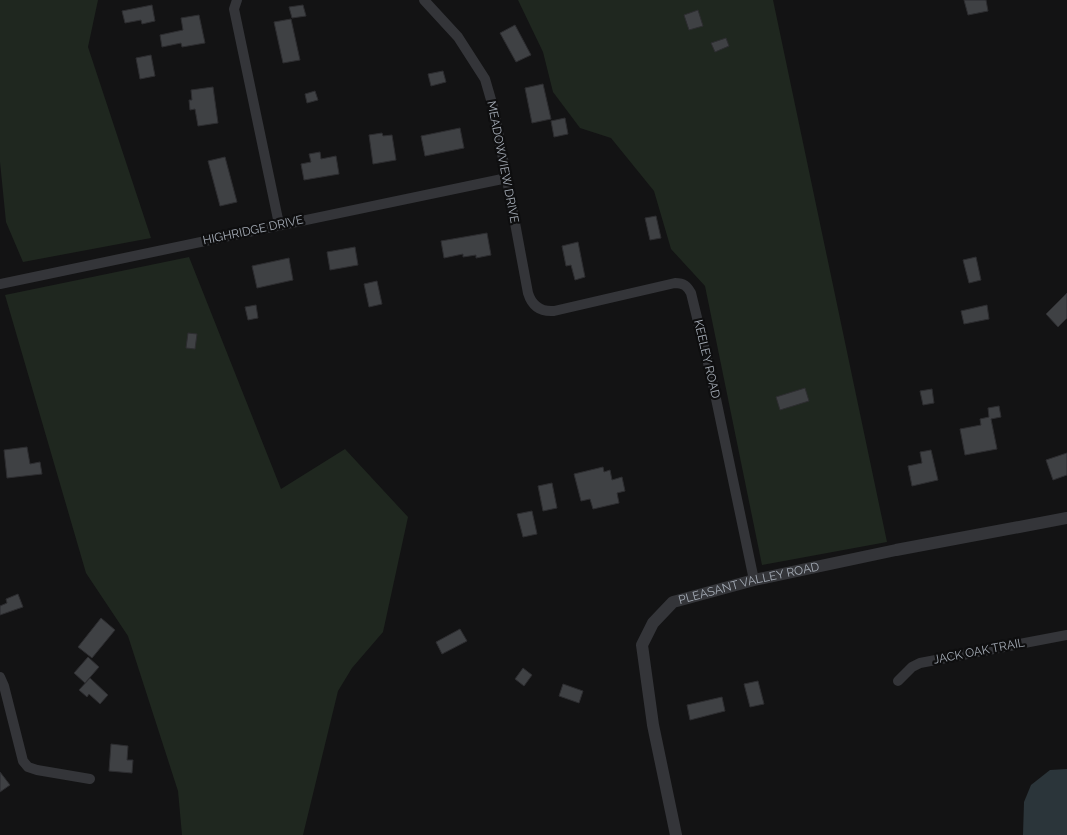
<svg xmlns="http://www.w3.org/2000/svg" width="1067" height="835" font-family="Raleway,sans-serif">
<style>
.green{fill:#1f271f}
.water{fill:#2b353a}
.building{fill:#3f4144;stroke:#2d2d30}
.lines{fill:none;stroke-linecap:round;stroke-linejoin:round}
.minor{stroke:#343539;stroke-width:10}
.tertiary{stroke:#343539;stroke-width:12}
.labels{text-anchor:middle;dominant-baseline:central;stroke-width:4.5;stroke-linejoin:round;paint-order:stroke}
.street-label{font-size:12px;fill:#a4abb5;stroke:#0e0e0f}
</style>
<rect width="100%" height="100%" fill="#131314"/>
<path class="green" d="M0 0H98L88 47 151 238 23 262 6 222 0 162Z
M518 0H773L887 542 762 565 705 286 671 249 654 191 611 138 580 128 553 92 543 52Z
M189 257 281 489 345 449 408 517 383 632 352 668 338 691 303 835H182L178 791 128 636 86 573 5 295Z"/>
<path class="water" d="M1067 769V835H1023L1024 802 1031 785 1050 770Z"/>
<path class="building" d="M964 0H986L988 11 968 15Z
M152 5 155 21 142 24 141 20 125 23 122 11Z
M303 5 306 16 292 18 289 7Z
M698 10 703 26 689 30 684 15Z
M199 15 205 43 182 47 181 43 162 47 160 35 183 30 181 18Z
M291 19 300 60 283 63 274 22Z
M515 25 531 55 516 62 500 33Z
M726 38 729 46 715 52 711 43Z
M151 55 155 76 140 79 136 58Z
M443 71 446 82 431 86 428 74Z
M543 84 551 119 532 123 525 88Z
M213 87 218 123 198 126 195 109 190 110 189 100H192L191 90Z
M315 91 318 100 307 103 305 94Z
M565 118 568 134 554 137 551 121Z
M460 128 464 148 425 156 421 136Z
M382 133 383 136 392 135 396 160 373 164 369 135Z
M320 152 321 159 336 156 339 174 304 180 301 164 311 162 309 154Z
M225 157 237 202 220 206 208 161Z
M656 216 661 238 650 240 645 218Z
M487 233 491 255 476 258V255L463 257V254L444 258 441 241Z
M578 242 585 277 575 280 571 265 566 266 562 246Z
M355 247 358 265 330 270 327 252Z
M976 257 981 280 969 283 963 260Z
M289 258 293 280 257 288 252 266Z
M377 281 382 304 369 307 364 284Z
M1067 293V318L1058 327 1046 314Z
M256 305 258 318 248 320 245 307Z
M987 305 989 319 964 324 961 311Z
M188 333 197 334 195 349 186 348Z
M805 388 809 401 780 410 776 397Z
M932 389 934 403 923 405 920 391Z
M999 406 1001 417 991 419 997 449 965 455 960 429 981 425 980 419 989 417 988 408Z
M27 447 30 464 40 462 42 474 7 478 4 450Z
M931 450 938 480 912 486 908 466 922 463 920 452Z
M1067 453V475L1053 480 1046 460Z
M603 467 604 472 610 470 612 480 622 477 625 491 617 493 619 503 593 509 590 499 581 501 574 474Z
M552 483 557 508 543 511 538 486Z
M532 511 537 534 523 537 517 514Z
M18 594 23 607 0 615V606L7 603 6 599Z
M101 618 115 630 92 658 78 647Z
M460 629 467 641 442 654 436 642Z
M88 657 99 667 85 683 74 673Z
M523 668 532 675 524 686 515 679Z
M90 678 108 695 100 704 89 694 87 697 79 690Z
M758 681 764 704 750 707 744 684Z
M563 684 583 691 579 703 559 696Z
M722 697 725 711 690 720 687 705Z
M111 744 128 746 127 760H133L132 773 109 771Z
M0 772 10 785 0 792Z"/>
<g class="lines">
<path class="minor" d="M237 0 234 9 279 224
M424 0 458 37 485 79 494 110 528 293C532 306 541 312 554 311L675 283C684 283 687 286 691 293L711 375 754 580
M0 284 507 178
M0 677 4 686 23 761 28 767 37 770 90 779
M898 681 912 667 920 663 1067 635"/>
<path class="tertiary" id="s1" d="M676 835 653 725 642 645 653 623 673 602 754 580 896 550 1067 518"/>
</g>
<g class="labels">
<g class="street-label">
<text transform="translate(503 162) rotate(79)">MEADOWVIEW DRIVE</text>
<text transform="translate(253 230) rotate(-12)">HIGHRIDGE DRIVE</text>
<text transform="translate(707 359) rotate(77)">KEELEY ROAD</text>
<text stroke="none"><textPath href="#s1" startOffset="325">PLEASANT VALLEY ROAD</textPath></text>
<text transform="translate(979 651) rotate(-11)">JACK OAK TRAIL</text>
</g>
</g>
</svg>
